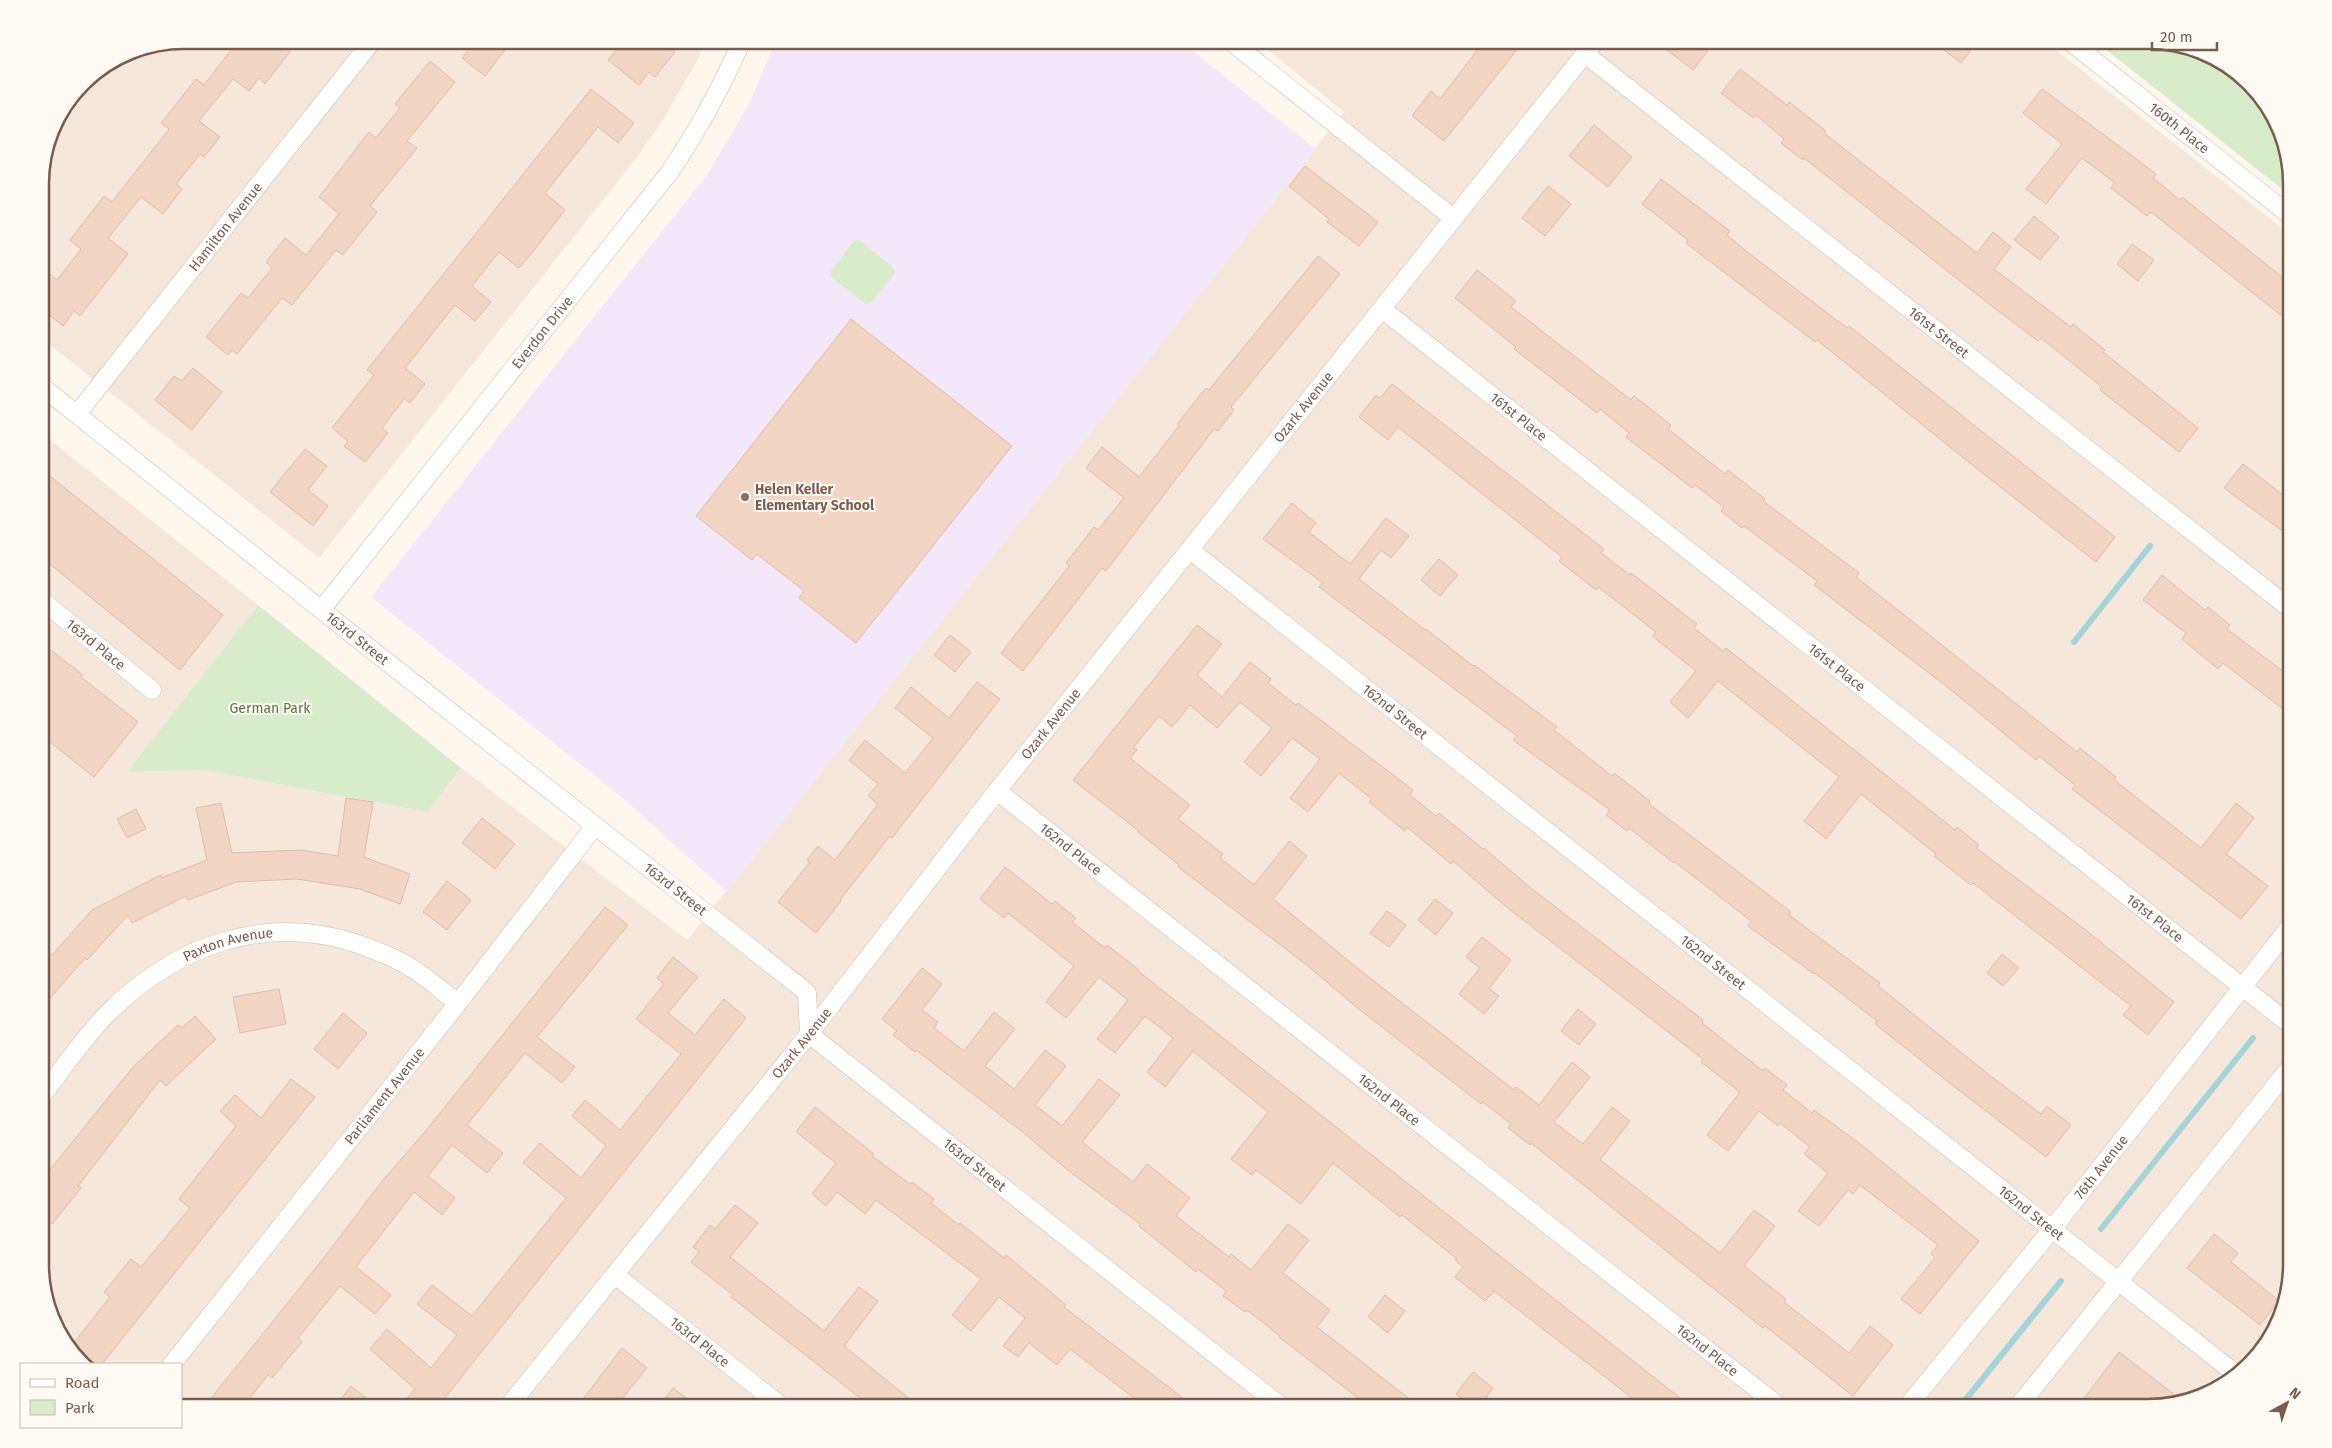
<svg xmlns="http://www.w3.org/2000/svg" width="2332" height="1448" font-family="'Fira Sans',sans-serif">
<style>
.residential{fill:#f5e8da}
.education{fill:#f3e8fa}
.green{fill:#d8ecc9}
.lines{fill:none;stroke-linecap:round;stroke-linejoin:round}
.stream{stroke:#a5d3da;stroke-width:6}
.building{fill:#f3d5c3;stroke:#e6bba3}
.street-casing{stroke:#d1beb0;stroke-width:19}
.street{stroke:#fff;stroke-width:18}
.education-dot{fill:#8d6e63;stroke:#fffaf3;stroke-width:2}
.labels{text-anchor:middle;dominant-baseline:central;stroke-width:4;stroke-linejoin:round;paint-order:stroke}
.street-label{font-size:14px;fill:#7a5c4d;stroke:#fffaf3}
.education-label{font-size:14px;font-weight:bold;fill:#785e54;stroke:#fffaf3;text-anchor:start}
.park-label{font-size:14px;fill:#537a41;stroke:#fffaf3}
.rim{fill:none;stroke:#7a5c4d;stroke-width:2.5}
</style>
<rect width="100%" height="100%" fill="#fdf6ec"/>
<path class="residential" d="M184 40H705L698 59 663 120 638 156 319 558 40 337V175L51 129 82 82 129 51Z
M1256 40H2043L2292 236V1264L2268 1344 2220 1389 2148 1408H184L181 1407V1364H86L59 1336 40 1273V432L258 605 128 772 203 770 427 812 461 768 687 940 1344 112Z"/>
<path class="education" d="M776 40H1179L1316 149 727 892 619 795 371 597 707 175 748 106Z"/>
<path class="green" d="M2094 40H2148L2228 64 2273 112 2292 184V197Z
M859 240 894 268 895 273 871 303 866 304 831 277V271L854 241Z
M258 605 461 768 427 812 203 770 127 772Z"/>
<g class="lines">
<path class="stream" d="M2074 642 2150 546
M2101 1229 2253 1038
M1959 1408 2061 1281"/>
</g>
<path class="building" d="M239 40H299L265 84 259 78 249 91 233 79 199 121 220 137 204 157 200 154 176 184 182 189 163 214 141 197 108 238 128 254 80 316 74 311 63 326 40 307V266L57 280 81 249 70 240 104 196 112 202 169 129 161 123 196 79 204 85Z
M477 40H513L485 76 462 58Z
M624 40H659L675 52 655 77 649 72 639 85 608 60Z
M1485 40H1525L1444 141 1412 116 1431 91 1440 99Z
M1654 40H1716L1693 70Z
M1931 40H1979L1961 63Z
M430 61 455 82 407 141 417 148 370 206 377 212 343 255 336 250 292 305 282 298 237 354 232 350 228 355 206 337 241 293 248 298 272 268 266 262 285 238 306 255 339 214 319 197 369 132 376 138 400 108 395 104Z
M1740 69 1787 105 1789 102 1826 131 1824 133 1977 253 1993 232 2011 247 1994 269 2071 327 2073 324 2105 350 2103 352 2198 428 2179 452 2100 390 2102 387 2041 338 2038 341 1993 307 1804 158 1803 160 1781 143 1784 139 1756 115 1753 118 1721 93Z
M591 89 634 123 618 143 598 127 545 193 565 210 535 249 519 268 499 252 472 286 491 302 475 321 455 305 405 368 425 384 410 403 404 399 382 428 388 433 365 462 344 446 348 441 332 428 374 375 367 370Z
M2042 89 2135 158 2156 174 2153 178 2180 200 2182 197 2292 285V324L2151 212 2147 216 2111 188 2115 183 2082 158 2046 204 2026 189 2062 144 2023 113Z
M1594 125 1632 157 1608 187 1569 156Z
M1305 166 1378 222 1359 246 1327 222 1329 219 1289 186Z
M1661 179 1730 231 1727 235 1755 258 1847 328 1849 326 2115 537 2096 562 1971 464 1817 340 1815 342 1686 243 1688 240 1642 204Z
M1548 186 1571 204 1545 236 1522 218Z
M2034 216 2059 237 2040 260 2014 240Z
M2132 244 2154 260 2138 281 2117 264Z
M1318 256 1340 274 1231 407 1234 410 1218 431 1214 429 1106 571 1102 568 1023 671 1001 653 1069 566 1066 563 1094 527 1098 530 1124 498 1086 468 1102 447 1139 477 1179 426 1177 424 1206 388 1209 390Z
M1477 270 1516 301 1511 307 1631 400 1634 396 1671 425 1668 429 1725 474 1728 470 1765 499 1763 501 1859 573 1856 577 2077 752 2080 748 2116 777 2114 780 2201 848 2236 803 2254 818 2226 854 2268 886 2241 919 2072 789 2075 785 2039 756 2036 760 1950 689 1814 585 1817 581 1744 526 1742 528 1721 511 1724 507 1695 485 1692 488 1626 437 1629 433 1600 409 1597 413 1514 349 1516 347 1455 298Z
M851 319 1012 446 856 643 799 598 804 591 757 554 752 560 696 516Z
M193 368 222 392 192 430 155 400 174 376 182 381Z
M1392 384 1604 549 1601 553 1630 575 1631 573 1697 624 1694 628 1723 651 1726 648 1955 830 1957 827 1979 845 1976 848 2087 931 2174 1002 2148 1035 2123 1015 2131 1006 1973 883 1971 885 1934 856 1936 854 1861 794 1826 839 1804 821 1839 777 1718 681 1688 718 1670 702 1696 671 1652 636 1656 632 1598 587 1596 590 1559 561 1562 557 1398 427 1388 440 1359 417 1376 395 1380 398Z
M305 449 327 466 308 490 328 506 313 526 270 492Z
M2243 464 2292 502V538L2224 488Z
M40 468 223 615 180 670 40 556Z
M1292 503 1316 523 1309 532 1350 564 1386 518 1409 536 1391 558 1381 550 1359 579 1425 630 1426 629 1473 666 1474 665 1557 727 1554 730 1612 776 1614 773 1650 801 1649 804 1791 912 1789 915 1880 983 1878 986 1988 1074 2041 1114 2047 1106 2071 1125 2046 1157 1956 1088 1875 1024 1877 1021 1815 973 1814 974 1748 926 1751 921 1675 862 1674 863 1629 828 1627 831 1606 815 1610 810 1513 740 1517 736 1319 587 1323 583 1263 539Z
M1439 559 1458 575 1440 596 1421 580Z
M2162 575 2205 610 2208 607 2230 625 2227 629 2292 678V716L2223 663 2218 669 2182 639 2186 633 2143 600Z
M1197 625 1222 644 1197 675 1222 697 1250 662 1271 679 1268 683 1296 705 1298 703 1413 790 1410 795 1436 816 1439 813 1483 849 1484 848 1532 889 1703 1020 1702 1023 1763 1071 1765 1068 1787 1085 1783 1090 1812 1113 1814 1110 1859 1143 1979 1241 1920 1314 1901 1299 1935 1258 1931 1254 1938 1245 1860 1185 1853 1194 1848 1190 1819 1226 1798 1211 1828 1173 1804 1154 1810 1147 1780 1123 1778 1126 1759 1111 1728 1151 1707 1135 1740 1092 1701 1062 1703 1059 1509 909 1453 861 1451 864 1407 827 1405 831 1369 802 1372 799 1339 773 1308 812 1290 798 1320 759 1292 738 1261 776 1244 762 1272 728 1240 702 1217 728 1190 705 1172 727 1159 716 1133 748 1137 750 1130 758 1190 805 1178 819 1223 854 1220 858 1254 885 1289 841 1307 856 1273 899 1361 971 1514 1090 1516 1087 1539 1105 1572 1062 1590 1077 1554 1122 1583 1144 1612 1107 1630 1121 1600 1160 1720 1253 1754 1210 1775 1226 1744 1266 1786 1299 1784 1302 1849 1353 1870 1326 1893 1345 1853 1396 1765 1326 1763 1328 1531 1143 1530 1145 1508 1128 1511 1124 1483 1102 1481 1104 1355 1006 1308 966 1178 867 1179 865 1138 832 1139 831 1073 780Z
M950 635 971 652 955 672 934 655Z
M40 642 83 675 81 677 138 722 94 777 40 734Z
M977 682 1000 699 892 838 890 836 840 900 841 901 816 933 778 902 810 862 807 860 818 846 835 860 878 804 868 796 878 784 849 760 865 740 905 773 933 738 895 708 911 687 949 718Z
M346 798 373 802 364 857 410 874 400 904 360 889 297 879 236 882 188 900 186 896 132 923 128 915 87 960 85 958 40 1010V965L50 953 52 955 92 910 161 875V878L207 860 196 808 221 803 232 853 301 850 338 856Z
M136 809 146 829 127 838 117 819Z
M482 818 515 844 495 869 462 843Z
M1005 867 1052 904 1055 901 1076 918 1072 922 1105 948 1107 945 1139 970 1138 971 1693 1408H1645L1494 1291 1485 1301 1455 1277 1463 1267 1455 1260 1457 1259 1402 1215 1400 1217 1333 1163 1301 1204 1256 1170 1252 1175 1231 1159 1268 1112 1193 1051 1165 1087 1147 1072 1173 1038 1145 1016 1115 1053 1097 1039 1128 1000 1099 977 1066 1018 1046 1002 1074 966 1008 913 1004 918 980 899Z
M447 881 471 900 447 930 423 912Z
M1435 899 1453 913 1436 935 1418 920Z
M605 907 628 925 537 1037 575 1067 562 1083 525 1053 467 1125 503 1153 487 1173 452 1145 428 1176 455 1198 442 1215 414 1192 356 1267 391 1295 375 1314 340 1286 298 1338 302 1342 272 1378 268 1375 242 1408H203L323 1259 383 1180 424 1133Z
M1387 911 1406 925 1389 947 1370 933Z
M1482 937 1511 960 1489 989 1499 996 1484 1014 1459 994 1480 968 1466 957Z
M2002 954 2019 968 2003 986 1987 973Z
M673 957 698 977 668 1013 695 1035 724 999 746 1018 437 1408H399L415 1389 370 1349 387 1329 431 1368 457 1335 417 1304 432 1285 472 1316 566 1198 523 1163 540 1143 581 1178 606 1146 572 1116 585 1100 620 1130 681 1054 636 1019 664 984 657 978Z
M922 968 942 984 922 1010 938 1022 934 1028 964 1051 994 1012 1015 1029 985 1066 1014 1089 1045 1050 1066 1066 1035 1105 1062 1126 1099 1079 1120 1095 1082 1142 1133 1182 1147 1164 1190 1198 1176 1216 1229 1257 1231 1254 1251 1270 1288 1224 1309 1240 1283 1273 1330 1310 1317 1327 1421 1408H1371L1279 1337 1280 1336 1247 1310 1245 1312 1223 1296 1226 1291 1198 1269 1196 1272 1139 1226 1140 1224 1070 1172 1025 1134 916 1050 915 1052 893 1035 897 1031 882 1019Z
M279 989 286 1024 240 1033 233 997Z
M1578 1009 1596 1024 1579 1045 1561 1031Z
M343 1013 367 1033 338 1069 314 1049Z
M195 1016 216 1039 166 1086 160 1080 78 1186 81 1188 52 1224 40 1215V1182L133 1067 178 1025 182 1028Z
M291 1079 315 1097 102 1364H96L72 1345 110 1297 104 1292 131 1259 141 1267 190 1208 179 1199 236 1126 220 1111 235 1095 261 1118Z
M815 1107 874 1154 872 1156 910 1184 912 1182 934 1199 931 1203 959 1225 960 1223 1004 1258 1006 1255 1066 1305 1064 1307 1196 1408H1147L1070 1349 1057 1365 1029 1343 1018 1357 1003 1346 1025 1318 999 1297 971 1331 952 1315 981 1279 876 1200 865 1214 837 1192 826 1206 812 1194 836 1163 796 1132Z
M735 1205 758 1223 730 1257 824 1331 859 1287 878 1301 844 1346 921 1408H873L731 1297 733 1295 691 1262 699 1252 693 1247 710 1225 715 1229Z
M2214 1234 2238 1253 2231 1262 2279 1301 2260 1325 2187 1268Z
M1385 1295 1405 1311 1388 1333 1368 1317Z
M622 1348 647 1368 621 1400 617 1397 608 1408H576Z
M2119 1352 2180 1399 2148 1408H2077Z
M1473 1372 1493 1388 1478 1408H1473L1456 1394Z
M351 1386 379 1408H334Z
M673 1388 699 1408H657Z"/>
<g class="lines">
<defs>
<g id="street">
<path d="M1229 40 1453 218"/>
<path id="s1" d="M2068 40 2292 217"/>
<path id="s2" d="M1585 54 2292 610"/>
<path id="s3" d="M1382 309 2292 1026"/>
<path id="s4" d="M40 385 358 639 804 990 807 993 809 1034 1283 1408"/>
<path id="s5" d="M77 414 373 40"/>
<path id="s6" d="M1190 550 2236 1374"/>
<path id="s7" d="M40 599 152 690"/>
<path id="s8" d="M321 610 669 173C698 130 722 87 742 40"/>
<path id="s9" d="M997 791 1781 1408"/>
<path id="s10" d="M40 1098C62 1070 84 1037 109 1012 177 945 265 913 358 944 377 951 396 958 413 969 429 979 443 992 458 1003"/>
<path id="s11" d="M615 1275 784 1408"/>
<path id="s12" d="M172 1364 458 1003 595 826"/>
<path id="s13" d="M507 1408 809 1034 997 791 1596 40"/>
<path id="s14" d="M1906 1408 2053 1228 2292 924"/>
<path d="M2017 1408 2292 1065"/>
</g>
</defs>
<use href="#street" class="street-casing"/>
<use href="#street" class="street"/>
</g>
<circle class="education-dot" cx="745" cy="497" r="5"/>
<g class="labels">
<g class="street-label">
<text stroke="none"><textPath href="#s1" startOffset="142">160th Place</textPath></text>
<text stroke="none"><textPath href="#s5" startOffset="239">Hamilton Avenue</textPath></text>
<text stroke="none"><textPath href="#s8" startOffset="355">Everdon Drive</textPath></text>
<text stroke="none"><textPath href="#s2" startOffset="450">161st Street</textPath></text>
<text stroke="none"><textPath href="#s13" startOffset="1279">Ozark Avenue</textPath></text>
<text stroke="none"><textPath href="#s3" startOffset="174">161st Place</textPath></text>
<text stroke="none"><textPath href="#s4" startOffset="406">163rd Street</textPath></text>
<text stroke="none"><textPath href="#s7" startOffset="72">163rd Place</textPath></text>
<text stroke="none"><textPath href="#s3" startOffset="579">161st Place</textPath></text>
<text stroke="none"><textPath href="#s6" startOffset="261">162nd Street</textPath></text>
<text stroke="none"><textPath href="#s13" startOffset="874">Ozark Avenue</textPath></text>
<text stroke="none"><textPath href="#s9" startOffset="94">162nd Place</textPath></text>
<text stroke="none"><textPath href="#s4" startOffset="811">163rd Street</textPath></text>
<text stroke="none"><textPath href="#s3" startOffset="984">161st Place</textPath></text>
<text stroke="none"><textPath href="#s10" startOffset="250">Paxton Avenue</textPath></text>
<text stroke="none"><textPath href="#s6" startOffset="666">162nd Street</textPath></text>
<text stroke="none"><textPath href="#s13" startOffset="469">Ozark Avenue</textPath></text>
<text stroke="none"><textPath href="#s12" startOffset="342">Parliament Avenue</textPath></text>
<text stroke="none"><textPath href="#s9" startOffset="499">162nd Place</textPath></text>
<text stroke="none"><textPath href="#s4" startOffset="1231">163rd Street</textPath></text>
<text stroke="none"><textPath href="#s14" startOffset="310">76th Avenue</textPath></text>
<text stroke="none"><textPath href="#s6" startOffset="1071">162nd Street</textPath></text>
<text stroke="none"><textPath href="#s11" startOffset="108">163rd Place</textPath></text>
<text stroke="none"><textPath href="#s9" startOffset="904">162nd Place</textPath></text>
</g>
<g class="education-label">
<text x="755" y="489">Helen Keller<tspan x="755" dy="16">Elementary School</tspan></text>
</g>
<g class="park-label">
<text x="270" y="708">German Park</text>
</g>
</g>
<path d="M0 0H2332V1448H0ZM184 49H2148A135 135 0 0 1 2283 184V1264A135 135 0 0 1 2148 1399H184A135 135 0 0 1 49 1264V184A135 135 0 0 1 184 49Z" fill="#fffaf3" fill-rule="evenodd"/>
<path class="rim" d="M184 49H2148A135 135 0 0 1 2283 184V1264A135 135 0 0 1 2148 1399H184A135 135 0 0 1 49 1264V184A135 135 0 0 1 184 49Z"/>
<rect x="20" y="1363" width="162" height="65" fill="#fffaf3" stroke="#cabbb1"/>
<rect x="30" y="1379" width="25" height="8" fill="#ffffff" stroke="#cabbb1"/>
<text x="65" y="1388" font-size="15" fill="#7a5c4d">Road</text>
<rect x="30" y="1400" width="25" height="15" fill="#d8ecc9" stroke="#cabbb1"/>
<text x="65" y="1413" font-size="15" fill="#7a5c4d">Park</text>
<g transform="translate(2287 1403) rotate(40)" stroke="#fffaf3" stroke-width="4" paint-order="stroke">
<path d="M0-4L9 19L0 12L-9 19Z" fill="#7a5c4d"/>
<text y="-8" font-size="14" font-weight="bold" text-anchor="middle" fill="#7a5c4d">N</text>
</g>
<path d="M2152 42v8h65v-8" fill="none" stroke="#7a5c4d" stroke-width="2.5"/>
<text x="2160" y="42" font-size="15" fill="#7a5c4d" stroke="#fffaf3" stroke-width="4" paint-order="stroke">20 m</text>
</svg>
